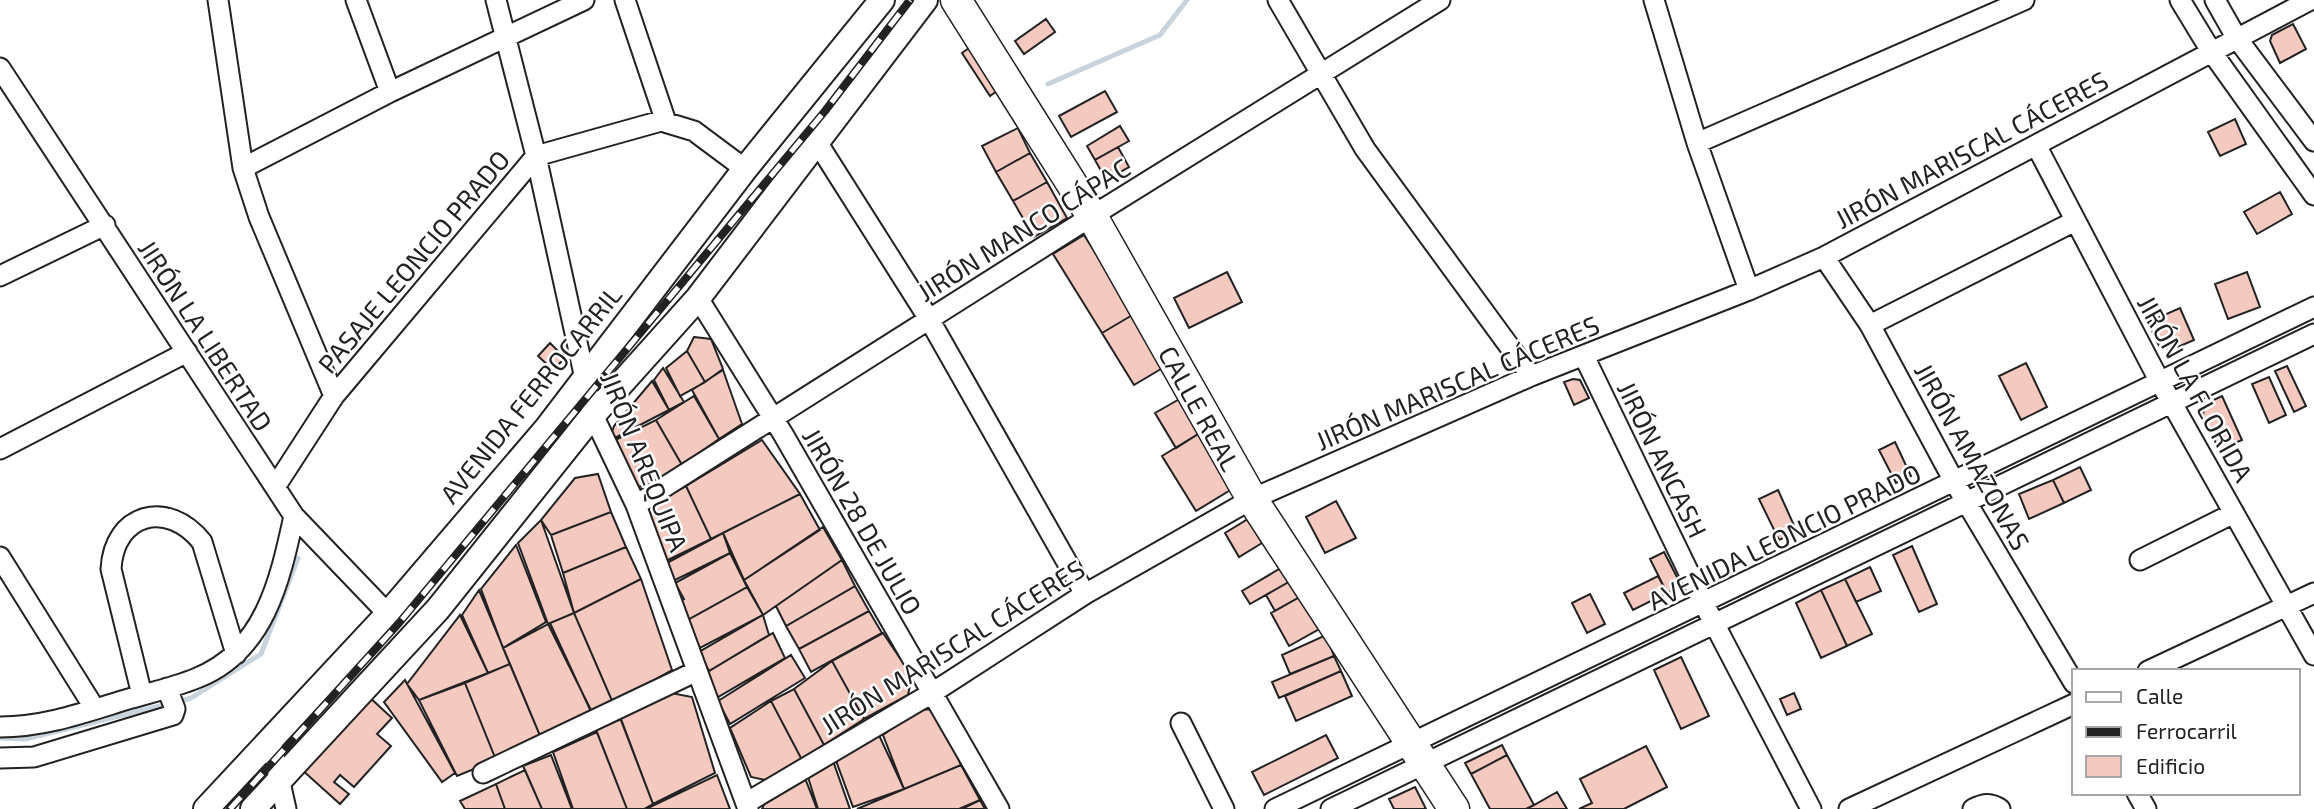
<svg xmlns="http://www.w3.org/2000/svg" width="2314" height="809" font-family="'Exo 2',sans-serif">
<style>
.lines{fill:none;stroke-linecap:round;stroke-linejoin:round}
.stream{stroke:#c7d3dd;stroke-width:5}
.building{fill:#f3c9c0;stroke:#222;stroke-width:2}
.minor-casing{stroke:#222;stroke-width:23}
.major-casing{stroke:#222;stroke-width:28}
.highway-casing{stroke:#222;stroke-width:33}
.minor{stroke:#fff;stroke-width:19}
.major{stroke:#fff;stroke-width:24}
.highway{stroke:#fff;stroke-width:30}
.rail-casing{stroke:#222;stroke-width:8}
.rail{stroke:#fff;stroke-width:5;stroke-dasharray:16;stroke-linecap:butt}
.labels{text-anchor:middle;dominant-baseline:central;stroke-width:5;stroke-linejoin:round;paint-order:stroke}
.street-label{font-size:26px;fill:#222;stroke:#fff}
</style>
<rect width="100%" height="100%" fill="#fff"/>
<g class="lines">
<path class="stream" d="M1048 84 1160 35 1187 0
M178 702 191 698 261 654 298 558
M0 738 25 739 168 704"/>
</g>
<path class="building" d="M1046 19 1055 32 1024 54 1015 41Z
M2293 24 2306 49 2280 63 2270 41 2272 35Z
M972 46 1001 88 990 96 962 53Z
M1105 91 1117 112 1071 137 1059 116Z
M2235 119 2246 144 2220 156 2208 132Z
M1120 126 1129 141 1095 160 1087 146Z
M1018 128 1030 153 996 172 982 146Z
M1118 147 1129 167 1106 180 1095 160Z
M1030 153 1047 182 1013 201 996 172Z
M1047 182 1067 218 1034 237 1013 201Z
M2280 192 2292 214 2257 234 2244 212Z
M1084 235 1134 314 1102 333 1053 254Z
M1227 272 1242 302 1189 328 1174 298Z
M2247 272 2260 307 2228 319 2215 284Z
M2180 308 2194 340 2171 350 2159 346 2148 322Z
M1134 314 1166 366 1134 385 1102 333Z
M694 337 711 339 723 369 705 382 687 351Z
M550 343 565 358 553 370 538 356Z
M687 351 705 382 680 396 666 368Z
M2026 363 2047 407 2021 420 1999 376Z
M2287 366 2306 406 2294 412 2275 371Z
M663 368 684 402 669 410 654 380Z
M723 370 742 424 719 439 692 390Z
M2269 377 2286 415 2269 423 2252 384Z
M1573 379 1580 380 1589 398 1574 405 1564 382Z
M652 381 669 410 609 441 614 426Z
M694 396 719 439 682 465 656 420Z
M2222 396 2242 440 2219 450 2203 415 2205 404Z
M1183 397 1203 431 1176 448 1155 413Z
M656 420 682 465 647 487 630 486 609 443Z
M1203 431 1237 486 1196 511 1162 456Z
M762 440 800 494 711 539 686 486Z
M1895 442 1911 476 1896 483 1879 450Z
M2080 467 2091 490 2064 503 2053 480Z
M598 474 611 512 551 535 541 520 575 478Z
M2053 480 2064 503 2029 519 2019 494Z
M686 486 711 539 664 562 647 521 656 502Z
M1778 490 1797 532 1779 540 1759 499Z
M800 494 820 530 744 580 723 533Z
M1336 501 1356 538 1325 553 1306 517Z
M611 512 626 547 563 573 551 535Z
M1248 519 1262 543 1239 557 1225 533Z
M541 520 574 613 548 624 518 543Z
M823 527 842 560 763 615 744 580Z
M723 533 730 553 673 581 665 564Z
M516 545 546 622 503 648 481 589Z
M1912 546 1937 604 1919 612 1893 555Z
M626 547 641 579 574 613 563 573Z
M1664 552 1678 579 1676 589 1667 593 1650 559Z
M730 553 747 587 686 621 676 603 684 599 675 583Z
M842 560 855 586 786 626 776 606Z
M1286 565 1294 579 1250 604 1242 591Z
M1870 567 1881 591 1856 602 1845 579Z
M1658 576 1667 593 1633 610 1624 593Z
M641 579 672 670 613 703 574 613Z
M1294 579 1303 595 1275 611 1266 595Z
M1845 579 1872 634 1847 646 1821 590Z
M855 586 869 611 799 649 786 626Z
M747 587 763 615 700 648 686 621Z
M479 590 510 664 488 673 462 615Z
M1821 590 1847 646 1821 658 1796 603Z
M1590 594 1605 624 1587 633 1572 603Z
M1303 595 1321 628 1289 646 1271 613Z
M869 611 882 633 811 672 799 649Z
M574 613 613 703 592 714 550 623Z
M460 615 488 673 419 700 407 684Z
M763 615 769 635 709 671 699 652Z
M548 624 591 710 541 738 503 648Z
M773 633 785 658 713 700 704 674Z
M883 633 912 676 908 695 864 719 832 661Z
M1326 635 1334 656 1290 674 1282 655Z
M791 655 805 678 730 724 718 701Z
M1334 656 1341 671 1279 698 1272 682Z
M1681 657 1709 716 1681 729 1654 670Z
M832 661 864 719 824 745 794 689Z
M510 664 541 738 496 760 465 683Z
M1341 671 1352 696 1296 721 1285 696Z
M405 680 455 773 442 782 384 702Z
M465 683 496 760 457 776 419 700Z
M794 689 824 745 802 760 771 701Z
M666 692 692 697 715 773 653 804 619 715Z
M1794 693 1801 709 1787 715 1780 699Z
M367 695 392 718 377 734 391 746 354 787 340 775 334 782 349 794 340 804 301 769Z
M771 701 802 760 765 780 751 777 730 728Z
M937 709 961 765 904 789 883 735 916 710Z
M621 719 653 804 644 809H627L596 730Z
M597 732 627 809H573L553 752Z
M878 733 904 789 853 807 835 758Z
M1326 735 1338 758 1264 795 1252 772Z
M1502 745 1507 755 1471 774 1465 763Z
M1646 746 1667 787 1624 809H1579L1592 803 1580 779Z
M551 755 572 809H542L523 766Z
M1507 755 1534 805 1526 809H1490L1471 774Z
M832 758 850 809H818L807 774Z
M961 765 980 800 959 809H857Z
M525 770 542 809H505L496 784Z
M803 773 817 809H762L768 795Z
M717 775 730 809H646Z
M496 784 505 809H465L460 801Z
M1415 787 1426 809H1394L1389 799Z
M1557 792 1567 809H1526L1534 805Z
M980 800 985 809H962Z"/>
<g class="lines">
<defs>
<path id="minor" d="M218 0 243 168 259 217 334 396
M356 0 390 92
M496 0 536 156 593 415 636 505 748 809
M625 0 666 122
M1278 0 1365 149 1531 376
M1654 0 1697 143 1749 290
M2180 0 2211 51 2314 195
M2215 0 2236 37 2314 141
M0 68 294 516 388 614
M817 142 929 319 1085 594
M1697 143 2024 0
M2036 145 2160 382 2314 655
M243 168 390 92 584 0
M1824 257 1870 325 1955 483 2074 683
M0 276 105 225
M698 298 783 434 999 809
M1870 325 2075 221
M1584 356 1704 604 1811 809
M0 449 187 352
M275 487 334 396 536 156 661 121 694 131 745 169
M636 505 1092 216 1440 0
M0 557 95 709
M2140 560 2234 513
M2148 671 2314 593
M142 695 111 569C114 513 168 499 202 542L236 654
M1181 723 1224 809
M0 727C44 727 83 713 125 700 148 693 173 688 197 678 265 651 280 580 294 516
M271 742 286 809
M0 758 34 757 173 715 175 709 167 688
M483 773 697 671
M2137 793 2146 809
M746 803 932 693 1085 594 1252 499 1531 376 1749 290 1824 257 2310 0
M1275 809 2314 307
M1331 809 2314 334
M1849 809 2074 704
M1973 809C1983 804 1990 802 2000 809"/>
<path id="major" d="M206 809 388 614 547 428 745 169 882 0
M253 809 438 609 593 415 698 298 925 0"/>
<path id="highway" d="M956 0 1092 216 1252 499 1454 809"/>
</defs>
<use href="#minor" class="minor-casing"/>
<use href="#major" class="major-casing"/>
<use href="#highway" class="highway-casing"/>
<use href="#minor" class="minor"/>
<use href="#major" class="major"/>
<use href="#highway" class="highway"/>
<defs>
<path id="rail" d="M230 809 399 623 825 111 910 0"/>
</defs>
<use href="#rail" class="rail-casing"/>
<use href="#rail" class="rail"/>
</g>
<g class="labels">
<g class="street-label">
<text transform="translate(1971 149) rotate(-28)">JIRÓN MARISCAL CÁCERES</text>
<text transform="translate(1023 229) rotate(-32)">JIRÓN MANCO CÁPAC</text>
<text transform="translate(413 261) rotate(-50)">PASAJE LEONCIO PRADO</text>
<text transform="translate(206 335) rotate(57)">JIRÓN LA LIBERTAD</text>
<text transform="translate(1457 382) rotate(-23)">JIRÓN MARISCAL CÁCERES</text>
<text transform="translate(2196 388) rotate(61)">JIRÓN LA FLORIDA</text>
<text transform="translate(530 394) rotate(-51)">AVENIDA FERROCARRIL</text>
<text transform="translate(1200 408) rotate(61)">CALLE REAL</text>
<text transform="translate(1973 456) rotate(61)">JIRÓN AMAZONAS</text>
<text transform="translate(1663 459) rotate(64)">JIRÓN ANCASH</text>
<text transform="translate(645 461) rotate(68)">JIRÓN AREQUIPA</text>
<text transform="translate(863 521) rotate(60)">JIRÓN 28 DE JULIO</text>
<text transform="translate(1784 536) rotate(-26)">AVENIDA LEONCIO PRADO</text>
<text transform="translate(952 646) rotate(-32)">JIRÓN MARISCAL CÁCERES</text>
</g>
</g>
<rect x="2072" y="669" width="228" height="126" fill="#ffffff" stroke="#a7a7a7" stroke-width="2"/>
<rect x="2086" y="692" width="35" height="10" fill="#ffffff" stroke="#a7a7a7" stroke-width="2"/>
<text x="2136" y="704" font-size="21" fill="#222222">Calle</text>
<rect x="2086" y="727" width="35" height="10" fill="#222222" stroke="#a7a7a7" stroke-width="2"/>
<text x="2136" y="739" font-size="21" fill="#222222">Ferrocarril</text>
<rect x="2086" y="756" width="35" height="21" fill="#f3c9c0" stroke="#a7a7a7" stroke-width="2"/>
<text x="2136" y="774" font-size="21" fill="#222222">Edificio</text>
</svg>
